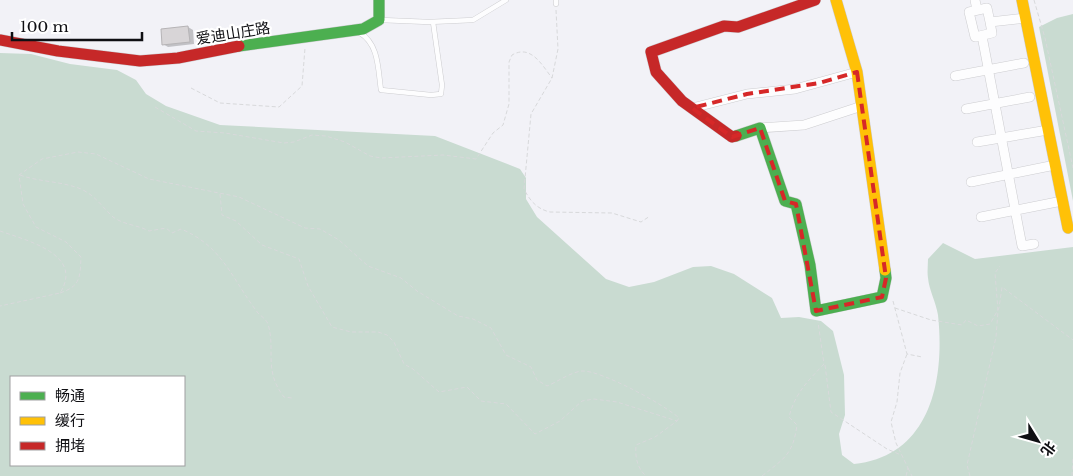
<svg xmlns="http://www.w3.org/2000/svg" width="1073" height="476" font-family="'Libre Baskerville','Noto Sans SC',serif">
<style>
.green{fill:#c9dbd1;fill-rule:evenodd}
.shadow{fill:#0003}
.building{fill:#d8d5d7;stroke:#b6b4b6}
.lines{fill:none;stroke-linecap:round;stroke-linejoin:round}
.lane-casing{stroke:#cdcdd0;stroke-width:5.5}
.street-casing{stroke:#cdcdd0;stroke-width:10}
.fast-casing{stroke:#cdcdd0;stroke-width:12}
.slow-casing{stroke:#cdcdd0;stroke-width:12}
.jam-casing{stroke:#cdcdd0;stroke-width:12}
.path{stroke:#d8d9db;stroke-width:1;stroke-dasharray:4 2.5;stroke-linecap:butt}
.lane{stroke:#fdfdfe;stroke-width:4.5}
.street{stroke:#fdfdfe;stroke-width:9}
.fast{stroke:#4caf50;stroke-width:11}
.slow{stroke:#ffc107;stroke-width:11}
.jam{stroke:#c62828;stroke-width:11}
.marked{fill:none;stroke:#d62828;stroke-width:4;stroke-dasharray:10 6;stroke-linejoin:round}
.labels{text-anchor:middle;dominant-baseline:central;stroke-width:4.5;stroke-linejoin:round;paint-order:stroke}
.street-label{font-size:15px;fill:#0f0f13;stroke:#fff}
</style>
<rect width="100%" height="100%" fill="#f2f2f7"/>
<path class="green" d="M1073 14V201L1039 27 1057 18Z
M0 53 31 54 70 64 117 70 136 80 146 94 166 106 220 125 435 136 520 169 526 178V199L537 217 606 279 629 287 654 282 693 267 711 266 734 274 772 298 781 318 799 317 821 321 833 331 844 375 845 415 839 434 842 455 854 464C931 456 945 379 938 315 936 302 929 290 928 278 927 272 928 265 928 259L943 243 975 259 1073 247V476H0ZM11 377H184V465H11Z"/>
<path class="shadow" d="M188 27 193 30 194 44 168 47 163 44Z"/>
<path class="building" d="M188 26 190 42 162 45 161 29Z"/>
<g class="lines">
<defs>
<path id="lane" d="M556 0V4
M381 20 429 22 473 20 506 0
M360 33C379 44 378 70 381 90L431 95 441 94 442 85 433 22"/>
<path id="street" d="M975 0 977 10
M990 22 987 8 969 12 975 37 992 33 990 22 1026 18
M982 36 1022 246 1034 244
M955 76 1024 63
M692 108 747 94 795 89 857 72
M966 109 1030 97
M760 128 804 125 862 106
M977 142 1048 130
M971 182 1055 165
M981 217 1062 201"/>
<path id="fast" d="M239 46 363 29 379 20V0
M736 136 760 128 785 201 796 204 810 265 816 311 882 297 886 278 885 270"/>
<path id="slow" d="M836 0 857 72 885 270
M1022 0 1068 228"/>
<path id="jam" d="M0 40 58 51 140 61 178 58 239 46
M736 136 732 137 682 101 656 72 651 52 724 26 738 27 815 0"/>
</defs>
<use href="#lane" class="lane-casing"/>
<use href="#street" class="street-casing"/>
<use href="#fast" class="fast-casing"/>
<use href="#slow" class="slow-casing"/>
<use href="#jam" class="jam-casing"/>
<path class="path" d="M1034 0 1045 38 1073 168
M556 10 558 49 552 78 531 114 524 189C530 201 537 209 550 212L612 213 641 222 650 216
M191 88 220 103 279 107 302 86 305 48
M155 107 196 131 225 133 284 143 294 142 312 135 326 136 345 142 370 156 381 158 443 155 476 159 493 133 503 125 509 104V62L512 55C531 44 542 65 552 78
M20 175C39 182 61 181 81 189 96 196 102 207 113 217 124 225 138 225 149 231L166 228 172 233 181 229C223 246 233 281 258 313 261 316 266 319 268 324 276 350 263 370 284 397L292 398
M220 194 222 215 236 221 262 245 299 259 308 286 332 327 351 332H378L387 335 394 342 404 364 413 369 439 392 467 387 481 401 506 404 535 434 560 421 582 401 594 399 617 402 677 421 655 437 636 445C635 457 637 468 646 476
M0 231C25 240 85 254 60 293L0 306
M60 293C81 286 80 277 81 257L66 242 36 227 23 204 19 175 42 159 78 152 96 154 149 179 239 197 305 228 320 229 339 240 368 266 401 278 417 291 458 316 473 319 491 328 506 355 531 367 537 380 547 386C557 382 571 372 582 371 601 370 665 405 679 418L677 421
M893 301 907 354 922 357
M895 308 931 320 962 325 966 320 978 326 990 324 999 308 1002 287 1073 340
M825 365 831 412 887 449 901 455
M908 468 912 476
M762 476C785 458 793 454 797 425L789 417C795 393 808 381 824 364L818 322
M906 476 908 468 896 443 891 422 897 402 900 373 907 354
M970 476 967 465 996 337 998 311 995 273 1000 266
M1072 476 1073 457"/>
<use href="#lane" class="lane"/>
<use href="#street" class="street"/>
<use href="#fast" class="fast"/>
<use href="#slow" class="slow"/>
<use href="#jam" class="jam"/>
</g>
<path class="marked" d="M857 72 886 278 882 297 816 311 796 204 785 201 760 128 732 137 692 108 747 94 819 83Z"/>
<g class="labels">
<g class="street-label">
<text transform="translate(233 33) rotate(-9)">爱迪山庄路</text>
</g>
</g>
<rect x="10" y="376" width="175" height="90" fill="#ffffff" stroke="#9f9fa1"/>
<rect x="20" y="392" width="25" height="8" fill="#4caf50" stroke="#9f9fa1"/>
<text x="55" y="401" font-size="15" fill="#0f0f13">畅通</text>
<rect x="20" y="417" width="25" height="8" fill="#ffc107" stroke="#9f9fa1"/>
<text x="55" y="426" font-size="15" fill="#0f0f13">缓行</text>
<rect x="20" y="442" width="25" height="8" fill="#c62828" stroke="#9f9fa1"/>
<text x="55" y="451" font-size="15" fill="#0f0f13">拥堵</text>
<g transform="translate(1038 441) rotate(127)" stroke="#ffffff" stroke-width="4" paint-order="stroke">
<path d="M0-4L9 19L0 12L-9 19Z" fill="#0f0f13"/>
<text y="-8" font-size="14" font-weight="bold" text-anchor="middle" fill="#0f0f13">北</text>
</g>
<path d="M12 32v8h130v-8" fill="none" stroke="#0f0f13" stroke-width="2.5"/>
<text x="20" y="32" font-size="15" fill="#0f0f13" stroke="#ffffff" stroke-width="4" paint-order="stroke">100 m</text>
</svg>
